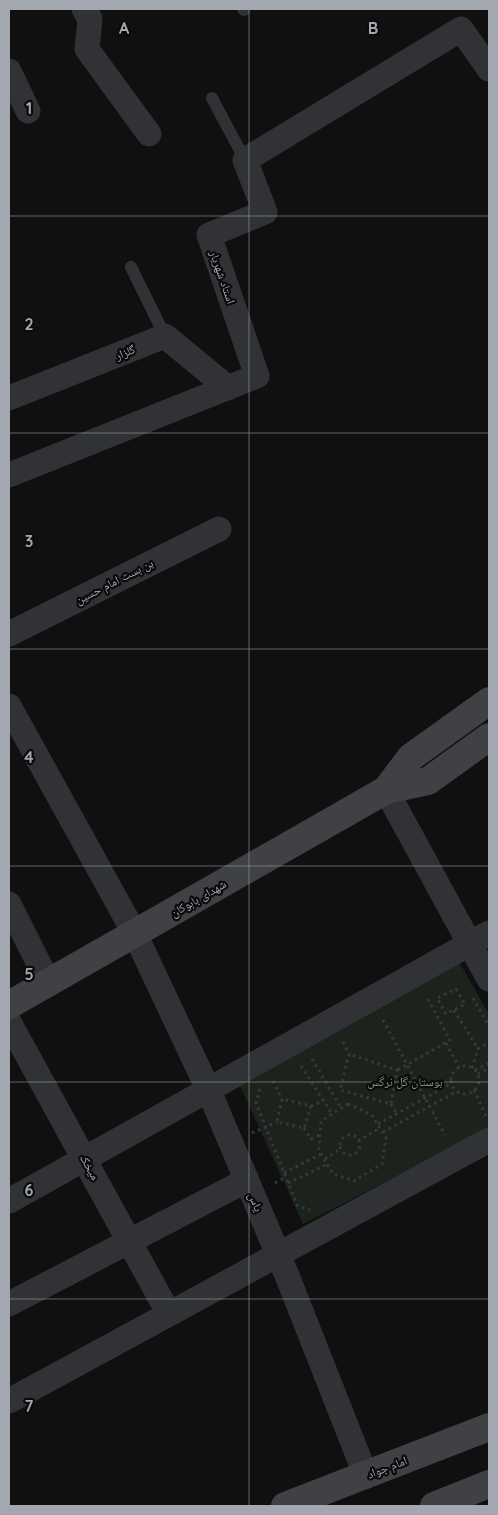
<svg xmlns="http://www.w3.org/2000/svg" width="498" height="1515" font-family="Quicksand,'Noto Naskh Arabic',sans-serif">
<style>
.green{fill:#1c231d}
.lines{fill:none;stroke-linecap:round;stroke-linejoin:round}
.path{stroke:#37393c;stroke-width:3;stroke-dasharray:2.5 4;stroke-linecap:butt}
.lane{stroke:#313235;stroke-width:12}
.street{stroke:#313235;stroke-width:25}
.secondary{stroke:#3f4145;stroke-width:28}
.grid{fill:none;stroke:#a2a7b0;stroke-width:1;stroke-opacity:0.55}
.labels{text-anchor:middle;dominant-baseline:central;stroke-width:4.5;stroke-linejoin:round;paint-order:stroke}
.street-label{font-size:12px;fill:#a2a7b0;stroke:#0b0b0c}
.park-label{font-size:12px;fill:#7b9a7c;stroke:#0b0b0c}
.grid-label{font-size:16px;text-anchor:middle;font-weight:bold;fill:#a2a7b0;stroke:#0b0b0c;stroke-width:4.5;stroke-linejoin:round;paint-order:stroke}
</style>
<rect width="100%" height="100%" fill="#101011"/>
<path class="green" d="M459 962 489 1014V1129L303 1224 237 1079Z"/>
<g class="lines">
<path class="path" d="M456 989 465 1004 446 1014 437 998Z
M473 998 489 1026
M454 1010 478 1049
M383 1020 445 1135
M343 1042 349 1054 340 1090 391 1104 397 1070 349 1054
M446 1043 459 1067
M312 1059 341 1108
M301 1066 332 1114
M451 1080a14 14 0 1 1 28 0a14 14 0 1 1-28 0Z
M472 1068 478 1049 489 1043
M398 1070 450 1040 426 996
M475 1070 489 1063
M478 1074 489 1068
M273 1081 282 1099
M260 1089 256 1103 297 1205 310 1210
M474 1090 486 1116
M348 1104 372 1115 386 1138 382 1164 354 1181 333 1174 321 1154 319 1149 321 1121Z
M391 1104 397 1114
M311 1106 304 1128 277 1122 282 1099 311 1106 323 1101
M378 1124 452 1083
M304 1128 311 1139 320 1135
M383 1132 457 1091
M252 1133 277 1122
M340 1145a10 10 0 1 1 20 0a10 10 0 1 1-20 0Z
M358 1141 380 1128
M325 1159 340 1149
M284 1173 321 1154
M275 1183 286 1177
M288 1183 328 1164"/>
<path class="lane" d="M243 9 244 10
M212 98 245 160
M131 267 165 336"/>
<path class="street" d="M84 9 90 19 87 49 149 134
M9 71 28 111
M9 398 165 336 228 388
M9 475 257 376 209 235 265 212 245 160 461 29 489 69
M9 634 219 529
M9 706 135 934 209 1091 288 1278 366 1476
M386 790 489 979
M9 904 48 982
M9 1022 169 1314
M9 1201 489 933
M9 1304 247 1180
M9 1401 489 1140"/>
<path class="secondary" d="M386 790 411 757 489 701
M9 1005 386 790 428 781 489 737
M285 1506 489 1427
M434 1506 489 1484"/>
</g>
<path class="grid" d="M249 9V1506M9 216H489M9 433H489M9 649H489M9 866H489M9 1082H489M9 1299H489"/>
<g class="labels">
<g class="street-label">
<text transform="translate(223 277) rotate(71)">استاد شهریار</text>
<text transform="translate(125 352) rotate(-22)">گلزار</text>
<text transform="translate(114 581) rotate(-27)">بن بست امام حسین</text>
<text transform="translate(198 898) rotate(-30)">شهدای بابوکان</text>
<text transform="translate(90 1167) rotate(61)">میخک</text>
<text transform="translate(256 1202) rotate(67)">یاس</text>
<text transform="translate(387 1467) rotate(-21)">امام جواد</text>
</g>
<g class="park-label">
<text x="405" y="1081">بوستان گل نرگس</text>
</g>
</g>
<g class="grid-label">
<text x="124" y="34">A</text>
<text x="373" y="34">B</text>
<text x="29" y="114">1</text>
<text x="29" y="330">2</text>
<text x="29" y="547">3</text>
<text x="29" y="763">4</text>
<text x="29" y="980">5</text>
<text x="29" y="1196">6</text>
<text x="29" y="1412">7</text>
</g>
<rect width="498" height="1515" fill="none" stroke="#a2a7b0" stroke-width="20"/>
</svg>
